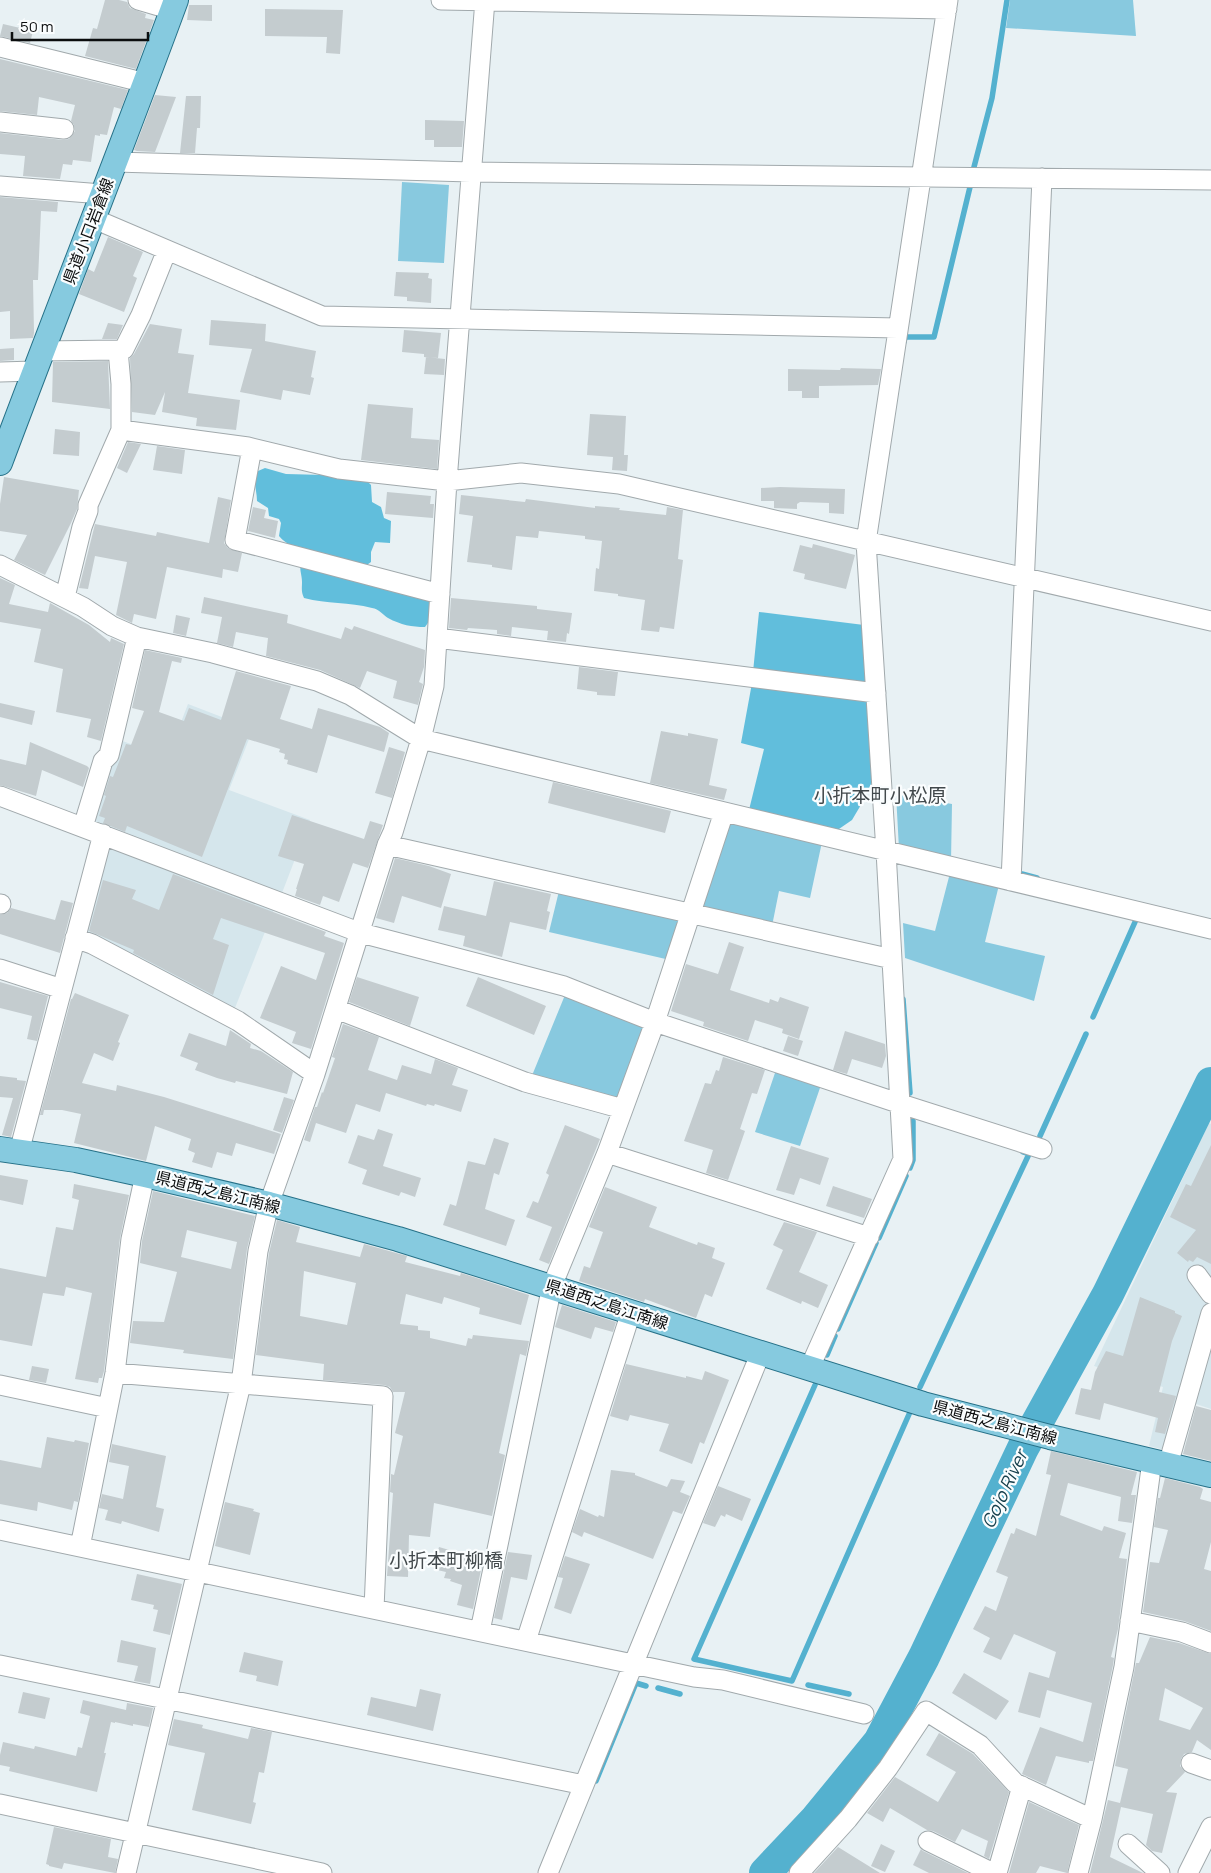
<svg xmlns="http://www.w3.org/2000/svg" width="1211" height="1873" font-family="Manrope,'Noto Sans JP',sans-serif">
<style>
.built{fill:#d5e6ec}
.green{fill:#88c9df}
.forest{fill:#61bedc}
.lines{fill:none;stroke-linecap:round;stroke-linejoin:round}
.stream{stroke:#54b1cf;stroke-width:5.5}
.river{stroke:#54b1cf;stroke-width:32}
.building{fill:#c4cccf;fill-rule:evenodd}
.minor-casing{stroke:#a1a9ac;stroke-width:21}
.major-casing{stroke:#267188;stroke-width:26}
.minor{stroke:#fff;stroke-width:19}
.major{stroke:#86cadf;stroke-width:24}
.labels{text-anchor:middle;dominant-baseline:central;stroke-width:4.5;stroke-linejoin:round;paint-order:stroke}
.street-label{font-size:16px;fill:#0b0d0e;stroke:#fafdfe}
.water-label{font-size:18px;font-style:italic;fill:#16404d;stroke:#fafdfe}
.quarter-label{font-size:19px;fill:#42494c;stroke:#fafdfe}
</style>
<rect width="100%" height="100%" fill="#e8f1f4"/>
<path class="built" d="M188 704 253 729 229 790 310 820 282 893 90 821 120 740 160 755 178 730Z
M112 845 274 909 233 1013 89 938 82 929 105 848Z
M1209 1123 1211 1124V1409L1196 1404 1181 1454 1149 1446 1163 1387 1094 1366Z"/>
<path class="green" d="M1010 0H1133L1136 36 1006 28Z
M402 182 449 185 444 263 398 261Z
M896 794 952 804 951 861 899 849Z
M733 820 822 842 810 898 779 891 772 926 705 911 700 903 727 824Z
M950 873 999 885 985 942 1045 956 1034 1001 905 958 903 923 935 931Z
M559 891 681 919 670 960 549 932Z
M565 995 642 1025 645 1032 621 1098 613 1102 531 1078Z
M776 1070 821 1085 800 1146 755 1132Z"/>
<path class="forest" d="M265 468 286 474 324 475 367 481 371 485 372 502 381 507 384 518 391 521 390 543 375 542 371 552V562L364 567C341 561 293 554 279 536L281 523 279 519 269 516 268 508 257 501C257 489 252 483 258 471Z
M301 562 432 601 430 620 425 627C412 627 401 625 388 618 383 615 379 609 372 608 349 602 327 604 304 598 301 591 302 589 302 582 302 574 299 571 301 562Z
M759 612 864 625 867 682 861 686 753 672Z
M752 683 863 698 869 704 873 779 865 798 852 820 836 831 749 810 764 749 741 743Z"/>
<g class="lines">
<path class="stream" d="M974 167 992 98 1007 0
M904 342 905 337H934L970 187
M1022 874 1037 878
M903 999 910 1093
M1093 1017 1135 922
M1040 1136 1086 1034
M910 1168 913 1160V1121
M879 1238 906 1176
M838 1329 876 1243
M827 1355 835 1336
M815 1385 694 1659 792 1681 910 1412
M920 1387 1029 1154 1023 1152
M808 1685 849 1694
M658 1688 680 1694
M596 1781 636 1683 646 1686"/>
<path class="river" d="M765 1873 816 1819 879 1742 924 1657 1023 1448 1108 1294 1211 1083"/>
</g>
<path class="building" d="M105 0H119L127 2 130 8 146 14 145 18 154 20 136 69 85 56 93 28 97 29Z
M189 5H212V21L187 20Z
M265 9 343 10 340 54 326 53 327 37 265 36Z
M3 24 33 31 30 43 0 36Z
M0 59 128 90 121 109 114 107 107 135 100 134V136L95 135 91 162 73 160 72 165 63 164 60 179 23 176 25 156 0 154V133L63 140 69 139 75 131 74 125 71 121 75 105 39 97 37 115 0 111Z
M155 95 176 97 155 152 137 151 134 150Z
M186 96H201L200 128H197L195 153H180Z
M425 120 464 121 462 147H434V140H425Z
M0 197 58 202 57 212 41 211 38 280H33L34 333 33 338 10 339V311L0 312Z
M108 237 143 252 133 276 137 278 124 312 79 294 88 269 94 272Z
M396 272 429 273 428 278 432 279 431 303 407 301V297L394 296Z
M211 320 266 324 265 341 316 351 311 377 314 378 310 395 283 390 281 400 240 392 252 349 209 345Z
M108 323 123 325 117 339H102Z
M150 324 182 329 178 353 194 355 188 393 240 400 236 430 196 426 197 418 162 412 165 392 155 415 132 412 130 358 134 354Z
M404 330 441 333 438 358 424 357V354L402 352Z
M14 348V360L0 361V349Z
M426 357 445 359 444 375 424 374Z
M108 361 110 409 52 402 53 362Z
M841 368 881 369 878 385 819 386V398H802V391H788V369L840 370Z
M368 404 413 408 411 438 439 440 437 469 361 460Z
M590 414 626 416 624 455H628L627 471 612 470 613 457 587 455Z
M55 429 80 432 79 456 53 454Z
M128 442 141 444 127 473 117 468Z
M157 446 185 450 182 474 153 470Z
M4 477 79 490 77 509 71 523 45 575 14 560 27 535 0 531V504Z
M780 487 845 489 844 514 829 513V503L800 502 797 504V509L774 508V501H761V488Z
M387 492 431 496 430 504H434L433 518 385 514Z
M461 495 525 502 526 499 595 508V506L620 508 619 510 666 515 667 507 683 510 678 559 683 560 674 629 660 627 659 632 641 630 645 600 618 596V594L594 591 596 568 599 569 602 541 585 539V536L539 531 538 538 516 536 512 570 492 567V565L467 562 473 516 459 514Z
M218 497 231 500 224 543 228 548 242 553 238 572 223 569 222 578 167 567 156 619 134 614 132 623 116 615 127 562 95 556 88 589 79 588 95 524 156 536 157 532 209 543Z
M253 507 266 510 264 518 278 521 275 538 248 531Z
M813 544 855 555 846 589 804 579 805 574 793 571 800 545 812 548Z
M0 578 15 585 9 604 48 612 50 603 89 625 110 642 111 638 124 644 101 741 87 737 91 719 56 712 63 669 34 662 41 629 0 622Z
M204 597 288 615 287 623 341 639 345 627 352 630 354 626 425 650 424 667 419 682 423 684 418 705 393 698 397 681 367 671 360 688 320 670 266 656 268 638 236 632 233 647 217 643 222 617 201 613Z
M451 598 537 606V609L572 613 569 634 567 633 566 642 547 640 548 631 512 627 511 636 497 634V630L468 628 467 630 449 628Z
M176 615 190 618 186 636 173 633Z
M145 650 182 658 181 663 172 661 159 712 184 721 189 708 221 720 236 671 291 686 280 719 312 729 318 708 335 713 380 727 389 733 384 752 328 735 317 773 287 764 288 760 284 759 285 754 279 752 280 749 247 739 202 857 127 826 125 832 103 823 105 818 99 816 106 796 104 795 110 776 113 777 126 744 131 745 144 711 132 708Z
M579 667 618 672 615 696 597 695V692L577 689Z
M0 703 35 711 32 725 0 717Z
M661 731 688 736V733L718 739 709 785 727 789 724 800 650 783Z
M30 742 87 766 89 768 83 787 42 770 36 796 0 785V759L26 765Z
M389 747 405 752 392 798 375 793Z
M553 782 671 811 665 833 548 803Z
M292 815 364 839 370 821 383 825 368 868 353 863 339 902 323 896 320 905 295 896 297 889H296L304 864 278 856Z
M395 858 429 866 451 874 441 908 402 896 394 923 376 918Z
M173 874 326 932 324 936 344 943 311 1049 292 1043 296 1032 260 1018 281 966 316 980 325 953 221 918 213 939 229 945 213 995 133 953 134 950 89 931 103 880 136 890 132 899 159 910Z
M494 881 551 894 547 911 550 912 546 930 510 922 502 957 463 946 465 936 438 930 444 906 486 916Z
M61 900 73 903 60 953 0 934V915L7 913 11 908 55 920Z
M729 942 744 947 730 990 769 1003 770 999 778 1002 780 997 809 1007 799 1039 782 1033 783 1029 755 1020 748 1041 703 1026 704 1022 671 1011 686 964 718 974Z
M357 977 419 997 410 1026 349 1002Z
M478 977 546 1006 534 1035 466 1006Z
M0 982 48 996 37 1041 27 1039 32 1016 0 1008Z
M75 993 129 1015 118 1042 120 1043 113 1061 94 1053 82 1083 116 1091 117 1085 164 1097 281 1134 274 1154 236 1143 232 1156 217 1152 212 1168 192 1162 195 1153 188 1150 191 1139 155 1126 146 1161 74 1143 81 1114 62 1110H44L43 1115H40L71 999H72Z
M343 1024 379 1037 368 1070 397 1080 402 1065 431 1074 435 1059 458 1068 452 1085 468 1090 461 1112 435 1104 434 1106 427 1104 426 1106 386 1093 380 1112 356 1104 346 1133 316 1123 310 1142 304 1140 315 1107H317L322 1092 323 1093 335 1058 332 1057Z
M230 1030 251 1044 250 1048 261 1051 293 1072 287 1094 236 1081 235 1083 217 1078 195 1070 198 1063 180 1056 189 1033 226 1046Z
M845 1031 885 1044 886 1056 882 1068 852 1059 847 1074 833 1070Z
M788 1036 803 1041 798 1056 783 1051Z
M723 1057 765 1070 757 1094 752 1093 740 1129 745 1131 728 1180 706 1173 713 1150 684 1141 705 1083 711 1084 716 1070 719 1071Z
M0 1076 17 1078V1080L26 1081 11 1137 2 1135 13 1098 0 1097Z
M284 1097 294 1100 282 1133 273 1130Z
M565 1125 600 1139 549 1264 539 1260 552 1227 526 1217 533 1201 538 1203 549 1175 546 1173Z
M378 1129 393 1134 383 1166 421 1178 415 1197 401 1192 399 1196 362 1184 367 1170 348 1163 358 1135 374 1140Z
M494 1138 509 1143 499 1175 494 1173 485 1209 515 1220 506 1246 443 1225 450 1204 456 1206 468 1161 485 1165Z
M1211 1145V1264L1197 1257 1193 1262 1189 1260 1188 1262 1177 1253 1196 1230 1170 1217 1186 1184 1191 1186Z
M791 1146 829 1158 820 1185 800 1178 794 1195 776 1190Z
M0 1175 28 1180 23 1205 0 1200Z
M74 1184 129 1195 120 1238 104 1371 102 1378H99L98 1383 75 1379 92 1293 66 1287 64 1296 43 1293 32 1346 0 1340V1268L46 1277 56 1227 73 1230 79 1200 72 1198Z
M833 1186 872 1199 864 1218 826 1206Z
M605 1187 657 1207 649 1227 697 1245 698 1242 715 1248 712 1258 725 1263 712 1297 705 1294 696 1318 645 1299 644 1302 579 1281 584 1266 590 1268 603 1232 589 1227Z
M153 1191 255 1216 247 1249 233 1359 183 1353 184 1350 130 1343 133 1321 164 1322 177 1272 140 1263 142 1241ZM187 1230 237 1242 231 1269 181 1257Z
M277 1220 300 1227 296 1242 360 1257 364 1244 407 1256 405 1262 460 1276 461 1273 529 1295 521 1325 479 1314 480 1308 444 1297 442 1304 406 1294 400 1324 418 1326V1330L430 1331V1338L466 1346 468 1338 472 1339 473 1335 529 1341 526 1356 520 1354 499 1453 505 1455 492 1516 434 1503 430 1537 409 1535 408 1577 387 1576 393 1493 390 1492 391 1476V1474L394 1475 403 1436 395 1433 405 1392H393L390 1387 384 1385 323 1380 324 1364 256 1355 269 1253ZM304 1271 356 1283 347 1325 300 1316Z
M784 1222 817 1232 799 1272 828 1285 818 1308 802 1301 801 1304 766 1289 783 1250 773 1245Z
M1140 1297 1175 1311V1313L1182 1316 1172 1341 1159 1392 1176 1396 1165 1434 1155 1432 1158 1418 1104 1403 1100 1420 1075 1414 1081 1388 1091 1390 1095 1372 1106 1351 1123 1356Z
M562 1305 616 1322 613 1332 595 1327 591 1339 555 1327Z
M626 1364 686 1378V1376L702 1380 705 1371 729 1380 704 1444 700 1442 692 1464 659 1451 669 1424 630 1415 628 1421 610 1416Z
M32 1366 49 1369 46 1383 29 1380Z
M1196 1406 1211 1410V1461L1183 1454Z
M47 1437 74 1442 75 1440 89 1443 78 1502 74 1501 72 1510 38 1502 37 1511 0 1504V1460L41 1468Z
M112 1444 166 1456 156 1507 164 1509 159 1532 122 1521 121 1524 105 1520 108 1510 99 1508 102 1494 123 1499 129 1466 109 1462Z
M1051 1451 1137 1472 1131 1495H1136L1132 1523 1118 1521 1121 1497 1068 1483 1060 1515 1102 1531 1104 1526 1126 1533 1119 1558 1127 1559 1118 1629 1111 1657 1114 1658 1113 1665 1093 1761H1089V1763L1056 1756 1046 1785 1022 1774 1040 1727 1083 1742 1092 1703 1047 1690 1040 1718 1018 1712 1029 1672 1049 1678 1056 1652 1014 1634 1001 1660 983 1652 990 1638 973 1629 985 1606 996 1611 1008 1577 996 1572 1011 1533 1014 1534 1016 1528 1036 1536 1051 1475 1046 1474Z
M611 1470 635 1473V1475L667 1487 671 1479 685 1481 680 1492 690 1496 682 1514 673 1511 653 1559 584 1532 582 1537 572 1532 580 1509 598 1517 599 1515 604 1517Z
M1165 1478 1200 1487 1203 1489 1200 1499 1211 1502V1542L1204 1569 1211 1571V1631L1184 1621 1143 1612 1150 1562 1159 1563 1168 1530 1154 1527 1158 1498H1160Z
M718 1486 751 1499 742 1521 726 1514 725 1517 721 1515 715 1527 703 1523Z
M225 1502 254 1509 253 1511 260 1513 250 1555 215 1546Z
M439 1547 483 1560 473 1609 457 1605 462 1585 450 1581 451 1579 444 1578 446 1572 433 1569Z
M508 1552 532 1555 527 1580 511 1577 502 1620 494 1618Z
M565 1556 590 1564 571 1614 554 1608 563 1578 558 1577Z
M137 1574 182 1584 170 1635 153 1631 158 1610 153 1609 154 1605 131 1600Z
M1150 1637 1179 1643 1211 1654V1750L1197 1740 1192 1752 1184 1754 1181 1759 1180 1766 1185 1772 1166 1792 1177 1793 1162 1853 1152 1851 1146 1845 1153 1814 1121 1807 1110 1857 1143 1873H1090L1108 1800 1120 1803 1128 1769 1115 1766 1136 1663H1139ZM1165 1688 1203 1708 1190 1730 1159 1720Z
M121 1640 156 1648 150 1684 134 1681 138 1666 117 1662Z
M244 1652 283 1661 278 1686 256 1681 257 1676 239 1672Z
M964 1673 1009 1701 996 1720 952 1693Z
M420 1689 441 1694 433 1731 367 1715 371 1697 416 1707Z
M23 1692 50 1698 45 1719 18 1713Z
M83 1700 126 1710 127 1703 153 1708 149 1727 133 1724V1726L115 1722V1723L111 1722 104 1753H106L97 1792 9 1771 10 1767 0 1765V1755L3 1742 34 1749 35 1746 76 1756 78 1747 82 1748 90 1716 80 1713Z
M174 1719 203 1725 202 1728 248 1739 251 1728 272 1732 264 1773 259 1772 253 1802 256 1803 251 1824 192 1810 205 1753 168 1745Z
M939 1733 973 1754 1009 1792 989 1859 984 1856 988 1841 962 1829 955 1842 933 1831 927 1830 890 1808 883 1822 867 1813 895 1777 938 1802 956 1772 926 1755Z
M1029 1802 1079 1825 1067 1873 1040 1866 1036 1873H1009Z
M54 1827 111 1839 108 1857 118 1859 115 1873 64 1863 62 1869 49 1866V1865L46 1864Z
M881 1844 895 1851 885 1872 871 1866Z
M838 1847 880 1873H814Z
M921 1849 923 1851 968 1873H929L913 1865Z"/>
<g class="lines">
<defs>
<path id="minor" d="M138 0 172 10
M441 0 947 9
M0 47 146 83
M0 122 64 129
M115 162 471 172 1211 180
M0 186 102 194
M92 218 322 316 898 328
M118 350 124 349 141 315 167 250
M42 351 118 350 121 384V430L88 505V511L82 527 65 597
M0 372 34 371
M121 430 248 447 339 469 447 481 521 473 619 484 1211 621
M252 448 235 540 440 594
M0 565 83 607 112 626 137 637 213 653 317 681 350 695 421 739 1211 929
M437 638 876 693
M0 796 361 933 564 986 655 1022 901 1104 1042 1149
M83 827 103 761 109 755 137 637
M387 845 892 959
M1011 881 1042 178
M0 904H1
M75 938 92 944 238 1021 315 1074
M0 969 62 989
M336 1009 525 1082 623 1109
M19 1152 103 834
M607 1153 869 1237
M1197 1275 1211 1294
M810 1367 903 1159 886 851 866 542 948 0
M115 1373 383 1396 374 1609
M0 1385 108 1408
M1168 1465 1211 1313
M0 1530 694 1677 723 1680 864 1714
M80 1547 115 1373 131 1239 145 1175
M1130 1621 1182 1632 1211 1643
M480 1631 552 1286 607 1153 655 1022 724 812
M526 1641 631 1312
M0 1665 584 1785
M1191 1763 1211 1770
M0 1804 322 1873
M928 1841 993 1873
M1128 1844 1160 1873
M126 1873 241 1384 258 1251 269 1204 315 1074 387 845 393 832 421 739 434 686 447 481 485 0
M548 1873 761 1352
M799 1873 848 1819 888 1768 926 1711 980 1745 1015 1783 1092 1819
M997 1873 1022 1786
M1078 1873 1092 1819 1124 1667 1152 1461
M1188 1873 1211 1827"/>
<path id="major" d="M0 463C58 308 119 155 176 0
M0 1149 76 1160 145 1175 269 1204 398 1239 923 1404 1050 1437 1211 1475"/>
</defs>
<use href="#minor" class="minor-casing"/>
<use href="#major" class="major-casing"/>
<use href="#minor" class="minor"/>
<use href="#major" class="major"/>
</g>
<g class="labels">
<g class="street-label">
<text transform="translate(88 231) rotate(-69)">県道小口岩倉線</text>
<text transform="translate(218 1192) rotate(14)">県道西之島江南線</text>
<text transform="translate(607 1304) rotate(18)">県道西之島江南線</text>
<text transform="translate(995 1422) rotate(15)">県道西之島江南線</text>
</g>
<g class="water-label">
<text transform="translate(1004 1489) rotate(-65)">Gojo River</text>
</g>
<g class="quarter-label">
<text x="880" y="795">小折本町小松原</text>
<text x="446" y="1560">小折本町柳橋</text>
</g>
</g>
<path d="M12 32v8h136v-8" fill="none" stroke="#0b0d0e" stroke-width="2.5"/>
<text x="20" y="32" font-size="15" fill="#0b0d0e" stroke="#fafdfe" stroke-width="4" paint-order="stroke">50 m</text>
</svg>
